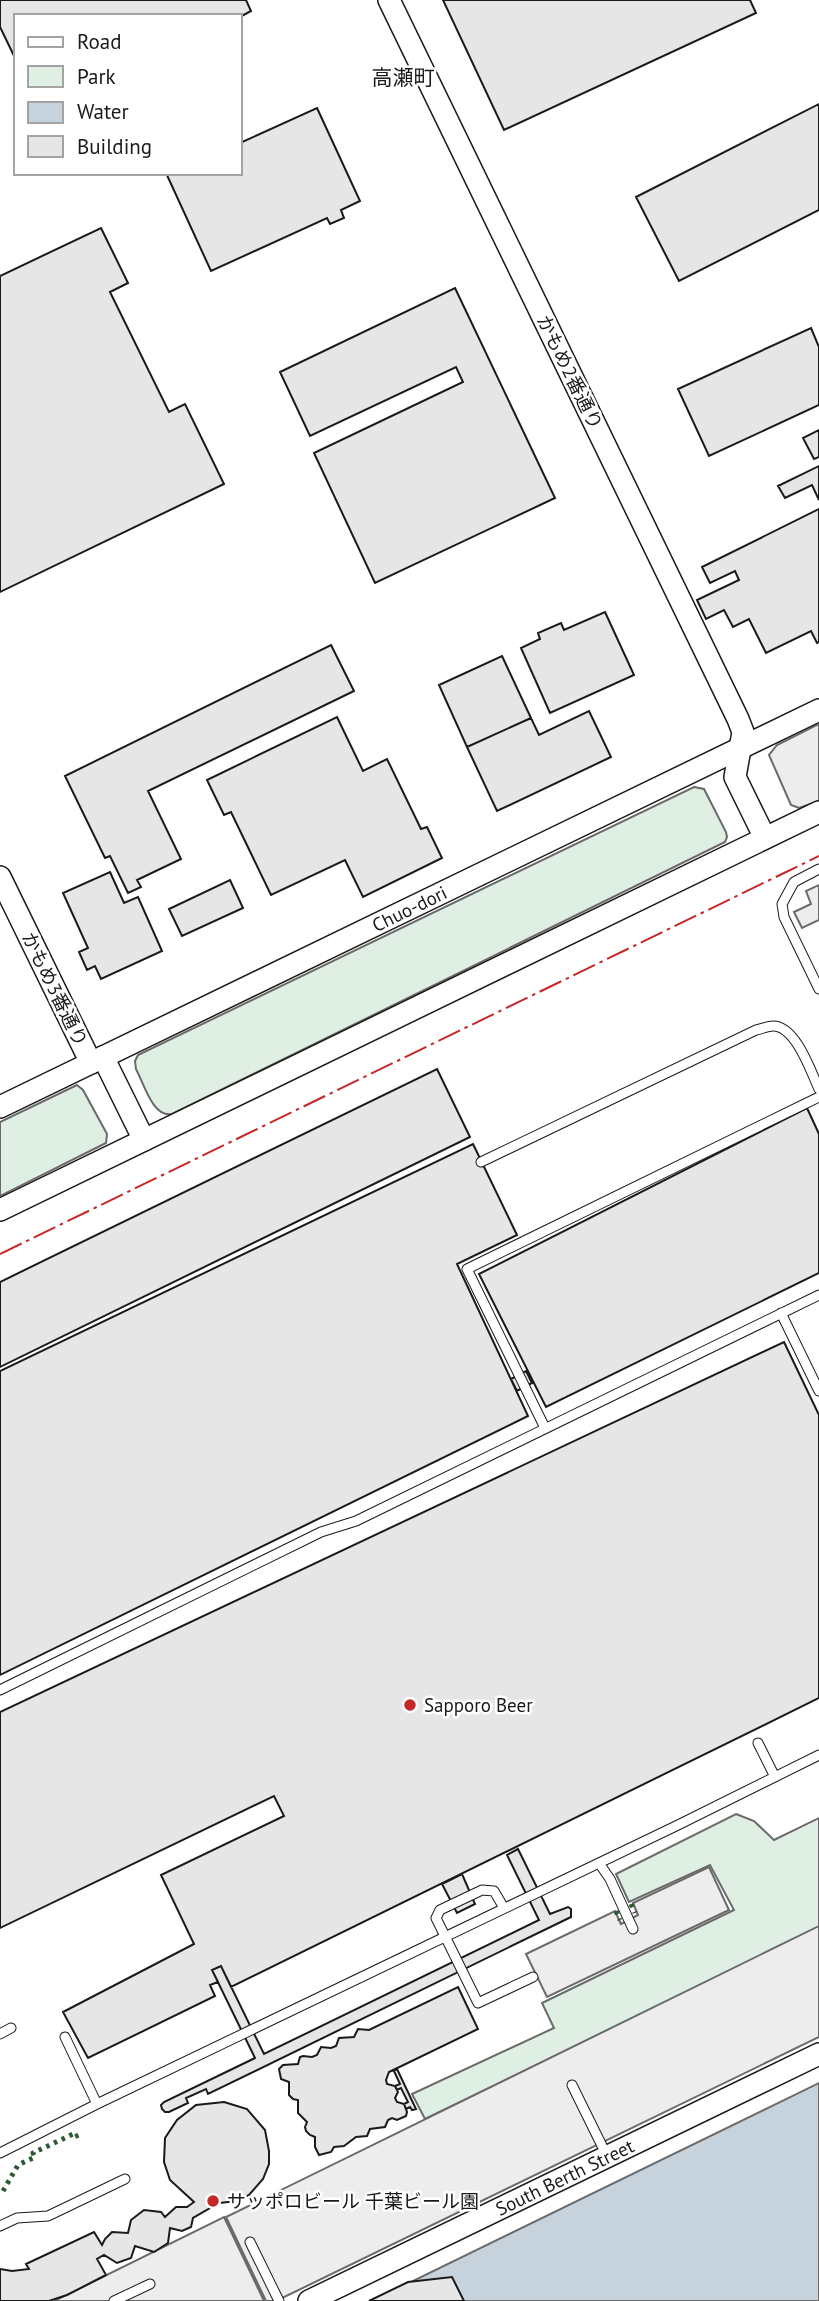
<svg xmlns="http://www.w3.org/2000/svg" width="819" height="2301" font-family="'PT Sans','Noto Sans JP',sans-serif">
<style>
.green{fill:#e0efe3;stroke:#6a6a6a;stroke-width:2}
.parking{fill:#ededed;stroke:#6a6a6a;stroke-width:2}
.water{fill:#c6d2dc;stroke:#6a6a6a;stroke-width:2}
.building{fill:#e6e6e6;stroke:#1a1a1a;stroke-width:2}
.lines{fill:none;stroke-linecap:round;stroke-linejoin:round}
.service-casing{stroke:#1a1a1a;stroke-width:11}
.tertiary-casing{stroke:#1a1a1a;stroke-width:24}
.service{stroke:#fff;stroke-width:9}
.tertiary{stroke:#fff;stroke-width:21}
.hedge{stroke:#2b5a34;stroke-width:5;stroke-dasharray:3.5 5;stroke-linecap:butt}
.power{stroke:#c62828;stroke-width:2;stroke-dasharray:24 5 3.5 5;stroke-linecap:butt}
.poi-dot{fill:#c62828;stroke:#fff;stroke-width:2.5}
.labels{text-anchor:middle;dominant-baseline:central;stroke-width:5;stroke-linejoin:round;paint-order:stroke}
.street-label{font-size:19px;fill:#1a1a1a;stroke:#fff}
.poi-label{font-size:19px;fill:#1a1a1a;stroke:#fff;text-anchor:start}
.neighbourhood-label{font-size:21px;fill:#1a1a1a;stroke:#fff}
</style>
<rect width="100%" height="100%" fill="#fff"/>
<path class="green" d="M694 787 704 789 726 832 727 837 725 842 172 1114C153 1118 144 1084 136 1069L135 1061 138 1055Z
M77 1085 83 1090 107 1134 106 1143 0 1196V1122Z
M736 1814 754 1821 774 1840 819 1818V1928L425 2119 412 2094 554 2028 542 2003 734 1910 710 1865 629 1902 616 1874Z"/>
<path class="parking" d="M819 724V801L799 808 791 805 769 755 777 745Z
M819 885V920L802 928 794 912 811 904 806 891Z
M709 1867 729 1910 547 1997 526 1954 615 1911 621 1924 638 1915 633 1903Z
M819 1926V2037L276 2301H266L226 2217Z
M224 2217 264 2301H54Z"/>
<path class="water" d="M819 2083V2301H372Z"/>
<path class="building" d="M0 0H246L251 11 240 17 16 16V60L0 27Z
M443 0H750L756 13 504 130Z
M819 104V210L679 281 636 197Z
M317 108 360 201 341 210 344 218 330 224 327 218 211 271 166 173H240V143Z
M101 228 128 283 110 292 169 412 185 404 224 484 0 592V276Z
M455 288 555 498 375 583 314 453 463 382 456 367 310 436 280 372Z
M811 328 819 347V405L709 456 678 389Z
M819 430V457L814 459 803 438Z
M819 466V500L812 485 785 498 778 486Z
M819 509V642L817 643 811 631 766 653 749 619 733 627 724 610 706 619 697 600 739 580 735 571 710 583 702 567Z
M605 612 634 675 550 713 521 648 540 639 538 633 561 623 564 630Z
M331 645 354 691 148 791 181 859 137 880 141 887 128 893 110 856 105 858 65 776Z
M502 656 531 718 467 747 439 685Z
M589 711 611 757 497 811 467 747 531 718 539 735Z
M337 717 363 771 387 759 421 829 427 827 442 858 363 897 345 860 271 895 231 812 224 815 207 780Z
M110 872 124 903 138 897 162 951 101 979 95 966 87 970 79 952 88 948 63 893Z
M230 880 243 908 182 936 169 909Z
M437 1069 470 1137 0 1367V1282Z
M807 1108 819 1134V1273L546 1407 479 1274Z
M473 1144 517 1235 457 1264 528 1416 0 1675V1371Z
M784 1342 819 1415V1698L231 1987 221 1966 212 1970 218 1982 210 1985 215 1996 88 2058 63 2012 194 1944 161 1875 284 1816 274 1796 0 1928V1712Z
M526 1371 532 1383 517 1391 511 1379Z
M518 1849 550 1914 568 1907 571 1909V1917L208 2094 206 2089 186 2098 188 2103 169 2112H165L162 2109 161 2105 164 2102 255 2058 212 1970 221 1966 264 2054 539 1920 507 1855Z
M462 1874 475 1904 457 1913 442 1884Z
M458 1987 478 2029 389 2072 386 2080 387 2084 395 2086 398 2092 395 2098 397 2102 404 2104 407 2112 406 2116 397 2120 392 2118 388 2120 385 2127 370 2129 367 2136 356 2137 344 2146 334 2147 331 2152 319 2155 315 2147V2137L310 2135 306 2131 305 2127 307 2122 298 2113V2100L293 2099 289 2095V2082L281 2079 279 2069 283 2065 298 2064 300 2057 303 2056 312 2057 317 2055 321 2047 331 2048 336 2046 339 2038 354 2037 358 2029 369 2030Z
M397 2069 416 2109 412 2110 410 2107 406 2109 404 2104 408 2102 401 2088 397 2090 395 2086 400 2084 394 2071Z
M224 2102 247 2109 265 2130 269 2151V2164L263 2179 249 2195 238 2201 219 2203 193 2218 191 2227 182 2231 170 2228 168 2243 154 2252 135 2246 131 2258 117 2263 104 2255 97 2259 106 2275 67 2295 49 2301H0V2269L12 2271 29 2269 26 2264 94 2232 102 2245 105 2239 112 2232 128 2233 131 2220 144 2210 161 2212 165 2217 176 2207H187L194 2202 170 2180 164 2162 165 2138 177 2120 196 2105Z
M452 2277 464 2301H369L408 2282Z"/>
<g class="lines">
<defs>
<path id="service" d="M819 869 794 882 782 904 784 917 819 989
M481 1162 756 1030C761 1029 768 1026 773 1026 796 1026 811 1072 819 1089
M781 1313 819 1391
M545 1428 467 1269 819 1097
M0 1690 321 1532 356 1521 819 1295
M758 1743 775 1777
M599 1863 610 1879 633 1929
M504 1908 494 1891 482 1890 440 1910 436 1918 478 2003 533 1977
M0 2034 11 2028
M65 2037 97 2104
M572 2085 607 2156
M0 2153 97 2104 676 1826 819 1755
M0 2226 17 2218 48 2216 125 2179
M250 2242 279 2301
M114 2301 150 2284"/>
<g id="tertiary">
<path d="M389 0 738 719 743 732 735 777 765 838"/>
<path d="M0 877 91 1063"/>
<path d="M103 1057 144 1140"/>
<path id="s1" d="M0 1107 819 710"/>
<path d="M0 1210 819 812"/>
<path id="s2" d="M309 2301 819 2054"/>
</g>
</defs>
<use href="#service" class="service-casing"/>
<use href="#tertiary" class="tertiary-casing"/>
<use href="#service" class="service"/>
<use href="#tertiary" class="tertiary"/>
<path class="hedge" d="M631 1904 635 1913
M616 1911 620 1920
M3 2191 18 2165 35 2157 33 2153 73 2134 74 2137 79 2135 77 2132"/>
<path class="power" d="M0 1254 819 856"/>
</g>
<g class="poi-dot">
<circle cx="410" cy="1705" r="7"/>
<circle cx="213" cy="2201" r="7"/>
</g>
<g class="labels">
<g class="street-label">
<text transform="translate(570 372) rotate(64)">かもめ2番通り</text>
<text stroke="none"><textPath href="#s1" startOffset="455">Chuo-dori</textPath></text>
<text transform="translate(55 989) rotate(64)">かもめ3番通り</text>
<text stroke="none"><textPath href="#s2" startOffset="284">South Berth Street</textPath></text>
</g>
<g class="poi-label">
<text x="424" y="1705">Sapporo Beer</text>
<text x="227" y="2201">サッポロビール 千葉ビール園</text>
</g>
<g class="neighbourhood-label">
<text x="403" y="77">高瀬町</text>
</g>
</g>
<rect x="14" y="14" width="228" height="161" fill="#ffffff" stroke="#a3a3a3" stroke-width="2"/>
<rect x="28" y="37" width="35" height="10" fill="#ffffff" stroke="#a3a3a3" stroke-width="2"/>
<text x="77" y="49" font-size="21" fill="#1a1a1a">Road</text>
<rect x="28" y="66" width="35" height="21" fill="#e0efe3" stroke="#a3a3a3" stroke-width="2"/>
<text x="77" y="84" font-size="21" fill="#1a1a1a">Park</text>
<rect x="28" y="102" width="35" height="21" fill="#c6d2dc" stroke="#a3a3a3" stroke-width="2"/>
<text x="77" y="119" font-size="21" fill="#1a1a1a">Water</text>
<rect x="28" y="136" width="35" height="21" fill="#e6e6e6" stroke="#a3a3a3" stroke-width="2"/>
<text x="77" y="154" font-size="21" fill="#1a1a1a">Building</text>
</svg>
